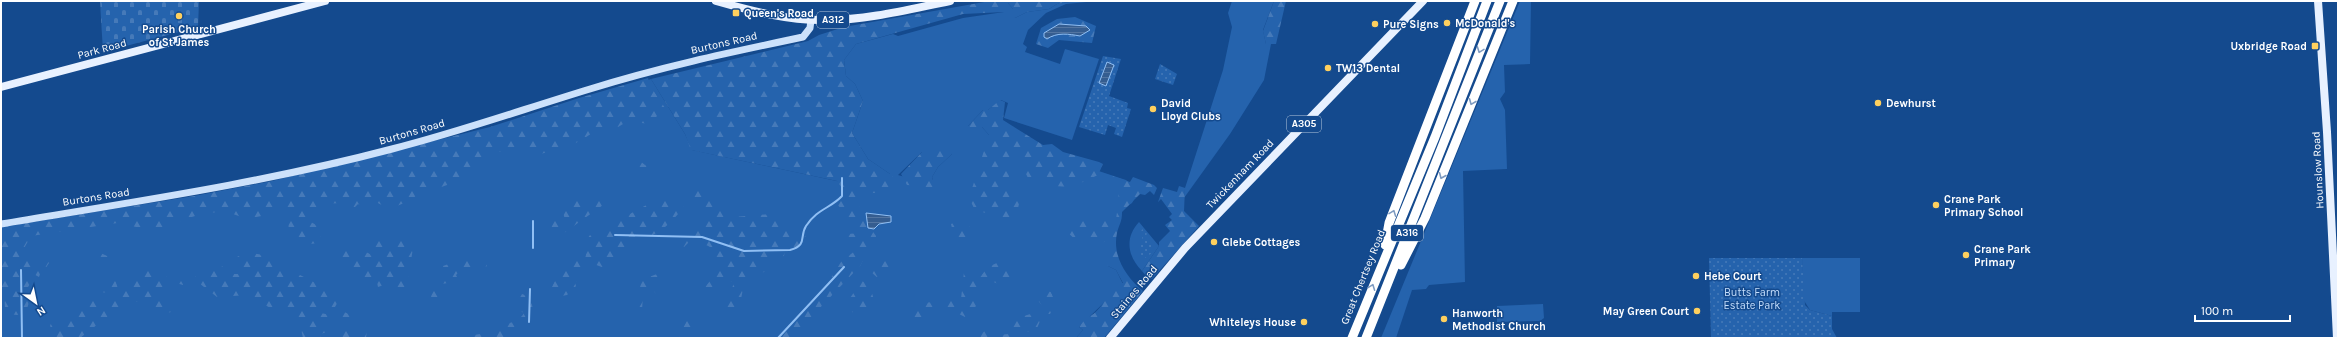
<svg xmlns="http://www.w3.org/2000/svg" width="2339" height="339" font-family="Karla,sans-serif">
<style>
.grass{fill:#2563ad;fill-rule:evenodd}
.forest{fill:url(#forest-firs)}
.cemetery{fill:url(#cemetery-stones)}
.park{fill:url(#park-dots)}
.water{fill:url(#water-rules);stroke:#90bff4}
.lines{fill:none;stroke-linecap:round;stroke-linejoin:round}
.stream{stroke:#90bff4;stroke-width:2}
.secondary{stroke:#cce1fb;stroke-width:7}
.primary{stroke:#e8f1ff;stroke-width:8}
.highway{stroke:#fff;stroke-width:9}
.oneway{stroke:#7e9bc1}
.poi-dot{fill:#ffd05e;stroke:#144a8e;stroke-width:1.5}
.labels{text-anchor:middle;dominant-baseline:central;stroke-width:3;stroke-linejoin:round;paint-order:stroke}
.shield{fill:#144a8e;stroke:#b8c9dd;stroke-width:1}
.shield-label{font-size:10px;font-weight:bold;fill:#fff}
.poi-label{font-size:11px;font-weight:bold;fill:#fff;stroke:#144a8e;text-anchor:start}
.street-label{font-size:11px;fill:#fff;stroke:#144a8e}
.park-label{font-size:11px;fill:#c5defc;stroke:#144a8e}
</style>
<defs>
<pattern id="forest-firs" width="22" height="20" patternUnits="userSpaceOnUse"><rect width="22" height="20" fill="#2563ad"/><path d="M5 1l3.5 6h-7zM16 11l3.5 6h-7z" fill="#467ab9"/></pattern>
<pattern id="cemetery-stones" width="16" height="16" patternUnits="userSpaceOnUse"><rect width="16" height="16" fill="#2563ad"/><path d="M2 7V4a2 2 0 0 1 4 0v3zM10 15v-3a2 2 0 0 1 4 0v3z" fill="#467ab9"/></pattern>
<pattern id="park-dots" width="8" height="8" patternUnits="userSpaceOnUse"><rect width="8" height="8" fill="#2563ad"/><path d="M2 2h.1M6 6h.1" fill="none" stroke="#467ab9" stroke-width="1.8" stroke-linecap="round"/></pattern>
<pattern id="water-rules" width="6" height="5" patternUnits="userSpaceOnUse"><rect width="6" height="5" fill="#355d90"/><path d="M0 2.5h6" fill="none" stroke="#5375a1"/></pattern>
</defs>
<rect width="100%" height="100%" fill="#144a8e"/>
<path class="grass" d="M1076 1H1097L1066 4 1046 13 1028 30 1023 44 1027 47 1025 52 1060 64 1065 49 1099 59 1072 140 1004 118 1008 103 1001 100 988 110H983L968 126 982 127 989 135 1126 180 1138 192 1132 203 1122 210 1108 266 1116 270 1123 284 1079 327 1083 330 1076 338H1V235L260 193 498 131 651 79 685 134 692 150 846 183 890 174 868 159 852 133 863 101 855 84 846 76 844 60 856 44 893 34 898 36 963 18 1004 12V3H1008L1013 9 1015 18 1027 12 1049 9 1057 4ZM922 152 952 154 938 167 932 177 933 180 919 181 898 175Z
M1232 1H1274L1263 30 1266 44H1271L1264 80 1230 134 1184 198 1185 188 1223 70 1232 27 1228 13Z
M1520 1H1531L1530 64 1504 65 1505 92 1500 99 1505 110 1507 169 1463 171 1465 282 1429 285 1426 289 1412 290 1396 338H1381Z
M1139 222 1159 246 1142 271C1128 257 1124 238 1139 222Z
M1802 258H1860V312H1832V316L1810 310 1803 299Z
M1543 304 1544 318 1540 321 1497 322V306Z"/>
<path class="forest" d="M990 1H1076L1057 4 1049 9 1027 12 1015 18 1011 16 1013 9 1008 3H1004V12L963 14 856 44 844 60 846 76 855 84 863 101 852 133 868 159 893 176 890 192 857 194 860 210 863 215 871 219 870 226 864 229 847 223 844 212 835 202V198L842 195V188L837 181 691 150 685 134 651 79 808 41 819 35 844 27Z
M1274 1H1286L1276 44H1266L1263 31Z
M1075 17 1096 26 1092 43 1059 40 1048 48 1036 44 1041 28 1057 19Z
M648 78 651 87 665 108 649 124 628 121 613 130 601 127C592 134 567 149 557 151 548 153 544 151 537 157 521 146 501 151 484 155L483 166C471 172 459 179 447 185 440 188 431 189 423 192 407 200 394 215 375 201L372 205V212L358 204 354 208C345 201 327 203 316 207L317 217 309 221 318 226 321 235 318 243 310 244 289 231 287 211 280 208 276 213 247 219 222 210C213 214 204 213 195 216 169 224 152 237 124 222L31 236 23 250 27 257 37 262 45 258 49 263 45 269 42 268 39 277 28 271 26 273 32 281 26 290 30 299 26 312 17 315 9 314 5 309 4 288H1V227L194 196 272 181 490 127 579 98Z
M1000 100 1005 102 1003 120 1043 145 1052 144 1063 152 1099 162 1103 164 1098 175 1072 187 1054 186 1046 176 1028 178 1016 153 1007 183 1021 195 1016 217 1011 220 975 210 969 198 989 135 982 127 972 138 966 135 968 126 983 110H988Z
M939 145 949 149 952 154 938 167 932 177 937 193 932 198 927 196 923 186 907 185 901 174 922 152Z
M635 160 640 161 645 165 648 160 659 164 657 167 649 165 652 168 649 172 640 168 636 173 633 169Z
M1112 176 1130 182 1133 177 1154 185 1157 188 1154 195 1150 191 1145 195 1140 194 1122 212C1122 223 1119 224 1117 233 1112 256 1126 277 1143 291L1104 338H1076L1083 330 1079 327 1087 317C1099 315 1109 292 1117 283H1123L1116 270 1108 266 1107 260 1113 237 1109 232 1107 239 1101 245 1091 240 1077 241 1067 232 1073 224 1098 217 1116 219 1118 206 1123 201 1119 198 1117 189 1111 188 1109 184Z
M1179 186 1185 188 1184 211 1199 226 1152 279 1148 278 1142 271 1159 246V242L1170 231 1165 225 1172 220 1169 217 1172 214 1161 199 1158 202 1163 188 1177 192Z
M698 189 705 191 702 199 705 202 711 200 734 217 771 214 805 234 806 241 794 249H785L784 256 768 258 769 270 745 279 738 314 730 321C722 311 731 294 734 282L726 280 719 285V292L713 294 705 287 721 268 715 260 716 253C710 244 700 243 690 241L683 248 678 242 683 234C701 232 703 221 704 205L692 201 693 194Z
M665 195 684 207C672 221 660 236 641 238L638 247 613 261 607 269 591 263 575 283 576 286 567 295 556 297 552 287 565 260H585L589 236Z
M579 199H604L603 205 564 233 555 231 550 225 553 219 564 224 565 219 562 210Z
M963 219 971 228 970 238 961 242 954 236 951 224Z
M871 229 876 236 875 245 868 244 866 255 860 266 791 338H780L789 329 799 313 826 286 841 262 856 250 853 244 845 241 846 234 864 233Z
M398 232 404 234 414 242 406 291 399 294 394 289 395 281 378 287 376 278 365 280 341 259 339 250 345 247 358 248 370 254 371 246 376 240 395 239Z
M91 249 112 258 113 264 107 267 104 264 100 265 97 260 93 259Z
M245 253C271 253 276 261 292 281L300 275 341 296 335 307H325L320 310 321 313 330 315 329 331 321 334V338H303L301 329 294 315 280 308 272 309 248 295 217 297 195 280V274C214 266 216 260 234 274H241L235 258Z
M891 256 898 266 879 279 871 272Z
M468 257 485 258 487 266 480 270 474 266 470 274 458 273 456 275 459 281 454 285 448 283 441 284V289H438V298L431 299 432 282 447 279 443 266Z
M999 262 1009 272 1011 280 1001 285 986 279 981 282 977 305 965 317 951 310H939L934 317 925 318 924 326 915 327 908 317 914 310 924 309 923 303C936 302 948 299 961 299L964 272 973 269 981 276 988 267Z
M146 266 162 272 170 280 180 273 184 280 183 285 176 283 168 286 163 292 165 299 172 302 171 312 154 316 142 299 107 317 80 338H48L55 333 50 326 52 321 66 323 74 314 95 299 107 306 112 298 111 293 99 292 101 278 114 276 118 289 139 279Z
M657 274 661 279 657 281 662 289 659 294 655 293 653 283C642 289 643 300 642 311L639 314 635 312 638 305 641 280Z
M862 281 869 284 876 306 862 315 852 312 850 298Z
M1043 290 1051 292C1055 301 1055 305 1050 314H1043L1035 333 1024 331 1019 338H977L989 327 998 335 1009 334C1015 313 1028 316 1046 310L1035 297Z
M522 294 530 297 534 313 520 329 507 338H454L487 333 493 335 494 330 499 324C509 324 519 322 524 313L517 309V303Z
M340 310 353 316 351 325 336 322Z
M687 320 694 322 697 329 693 338H678L685 332 683 328Z
M356 328 367 329 366 338H330L332 334C341 331 347 332 356 328Z"/>
<path class="cemetery" d="M100 1H199L198 27 103 52Z"/>
<path class="park" d="M1103 56 1121 59 1109 96 1128 103 1127 108 1131 109 1122 137 1114 134 1116 128 1108 125 1105 135 1079 127Z
M1160 64 1177 74 1173 85 1155 79Z
M1143 229 1147 234 1145 236 1153 246V252L1145 258 1139 256 1141 251 1136 245 1143 241 1141 231Z
M1709 258H1802L1805 305 1810 310 1832 316V329L1837 338H1711Z"/>
<path class="water" d="M1059 24 1086 26 1090 30 1080 36C1069 34 1057 32 1047 39L1044 37V33Z
M1107 62 1114 65 1106 86 1099 83Z
M866 213 891 216V222L879 224 874 229 868 228Z"/>
<g class="lines">
<path class="stream" d="M615 235 702 237 744 251 790 250C808 245 799 237 806 226 817 209 831 208 842 196V178
M533 248V221
M21 270 22 338
M529 322 530 289
M778 338 844 267"/>
<path class="secondary" d="M1 224C132 202 263 183 392 149 459 132 524 109 590 89 660 67 732 52 803 37L810 28 811 20"/>
<path class="primary" d="M716 1C751 11 789 21 827 20 868 20 910 9 950 1
M2318 1 2327 132 2337 338
M1 87 325 1
M1110 338 1185 248 1423 1"/>
<path class="highway" d="M1385 245 1389 223 1475 1
M1401 265 1425 218 1513 1
M1352 338 1435 137 1487 1
M1366 338 1500 1"/>
</g>
<defs><path id="oneway-chevron" d="M-2-3.5L2.5 0L-2 3.5" fill="none" stroke-width="1.6" stroke-linecap="round" stroke-linejoin="round"/></defs>
<g class="oneway">
<use href="#oneway-chevron" transform="translate(1480 50) rotate(111)"/>
<use href="#oneway-chevron" transform="translate(1472 102) rotate(112)"/>
<use href="#oneway-chevron" transform="translate(1442 176) rotate(113)"/>
<use href="#oneway-chevron" transform="translate(1393 213) rotate(-69)"/>
<use href="#oneway-chevron" transform="translate(1372 287) rotate(-69)"/>
</g>
<g class="poi-dot">
<rect x="732" y="9" width="8" height="8" rx="2"/>
<circle cx="179" cy="16" r="4"/>
<circle cx="1447" cy="23" r="4"/>
<circle cx="1375" cy="24" r="4"/>
<rect x="2311" y="42" width="8" height="8" rx="2"/>
<circle cx="1328" cy="68" r="4"/>
<circle cx="1878" cy="103" r="4"/>
<circle cx="1153" cy="109" r="4"/>
<circle cx="1936" cy="205" r="4"/>
<circle cx="1214" cy="242" r="4"/>
<circle cx="1966" cy="255" r="4"/>
<circle cx="1696" cy="276" r="4"/>
<circle cx="1697" cy="311" r="4"/>
<circle cx="1444" cy="319" r="4"/>
<circle cx="1304" cy="322" r="4"/>
</g>
<g class="labels">
<g class="shield">
<rect x="817" y="12" width="32" height="16" rx="3"/>
<rect x="1287" y="116" width="34" height="16" rx="3"/>
<rect x="1391" y="225" width="32" height="16" rx="3"/>
</g>
<g class="shield-label">
<text x="833" y="20">A312</text>
<text x="1304" y="124">A305</text>
<text x="1407" y="233">A316</text>
</g>
<g class="poi-label">
<text x="744" y="13">Queen's Road</text>
<text x="1455" y="23">McDonald's</text>
<text x="1383" y="24">Pure Signs</text>
<text x="179" y="29" text-anchor="middle">Parish Church<tspan x="179" dy="13">of St James</tspan></text>
<text x="2307" y="46" text-anchor="end">Uxbridge Road</text>
<text x="1336" y="68">TW13 Dental</text>
<text x="1161" y="103">David<tspan x="1161" dy="13">Lloyd Clubs</tspan></text>
<text x="1886" y="103">Dewhurst</text>
<text x="1944" y="199">Crane Park<tspan x="1944" dy="13">Primary School</tspan></text>
<text x="1222" y="242">Glebe Cottages</text>
<text x="1974" y="249">Crane Park<tspan x="1974" dy="13">Primary</tspan></text>
<text x="1704" y="276">Hebe Court</text>
<text x="1689" y="311" text-anchor="end">May Green Court</text>
<text x="1452" y="313">Hanworth<tspan x="1452" dy="13">Methodist Church</tspan></text>
<text x="1296" y="322" text-anchor="end">Whiteleys House</text>
</g>
<g class="street-label">
<text transform="translate(724 43) rotate(-13)">Burtons Road</text>
<text transform="translate(102 49) rotate(-15)">Park Road</text>
<text transform="translate(412 132) rotate(-16)">Burtons Road</text>
<text transform="translate(2318 170) rotate(-93)">Hounslow Road</text>
<text transform="translate(1240 174) rotate(-46)">Twickenham Road</text>
<text transform="translate(96 197) rotate(-9)">Burtons Road</text>
<text transform="translate(1363 277) rotate(-68)">Great Chertsey Road</text>
<text transform="translate(1134 292) rotate(-50)">Staines Road</text>
</g>
<g class="park-label">
<text x="1752" y="292">Butts Farm<tspan x="1752" dy="13">Estate Park</tspan></text>
</g>
</g>
<rect width="2339" height="339" fill="none" stroke="#ffffff" stroke-width="4"/>
<g transform="translate(36 303) rotate(147)" stroke="#144a8e" stroke-width="3" paint-order="stroke">
<path d="M0-3L7 15L0 10L-7 15Z" fill="#ffffff"/>
<text y="-6" font-size="11" font-weight="bold" text-anchor="middle" fill="#ffffff">N</text>
</g>
<path d="M2195 315v6h95v-6" fill="none" stroke="#ffffff" stroke-width="2"/>
<text x="2201" y="315" font-size="12" fill="#ffffff" stroke="#144a8e" stroke-width="3" paint-order="stroke">100 m</text>
</svg>
